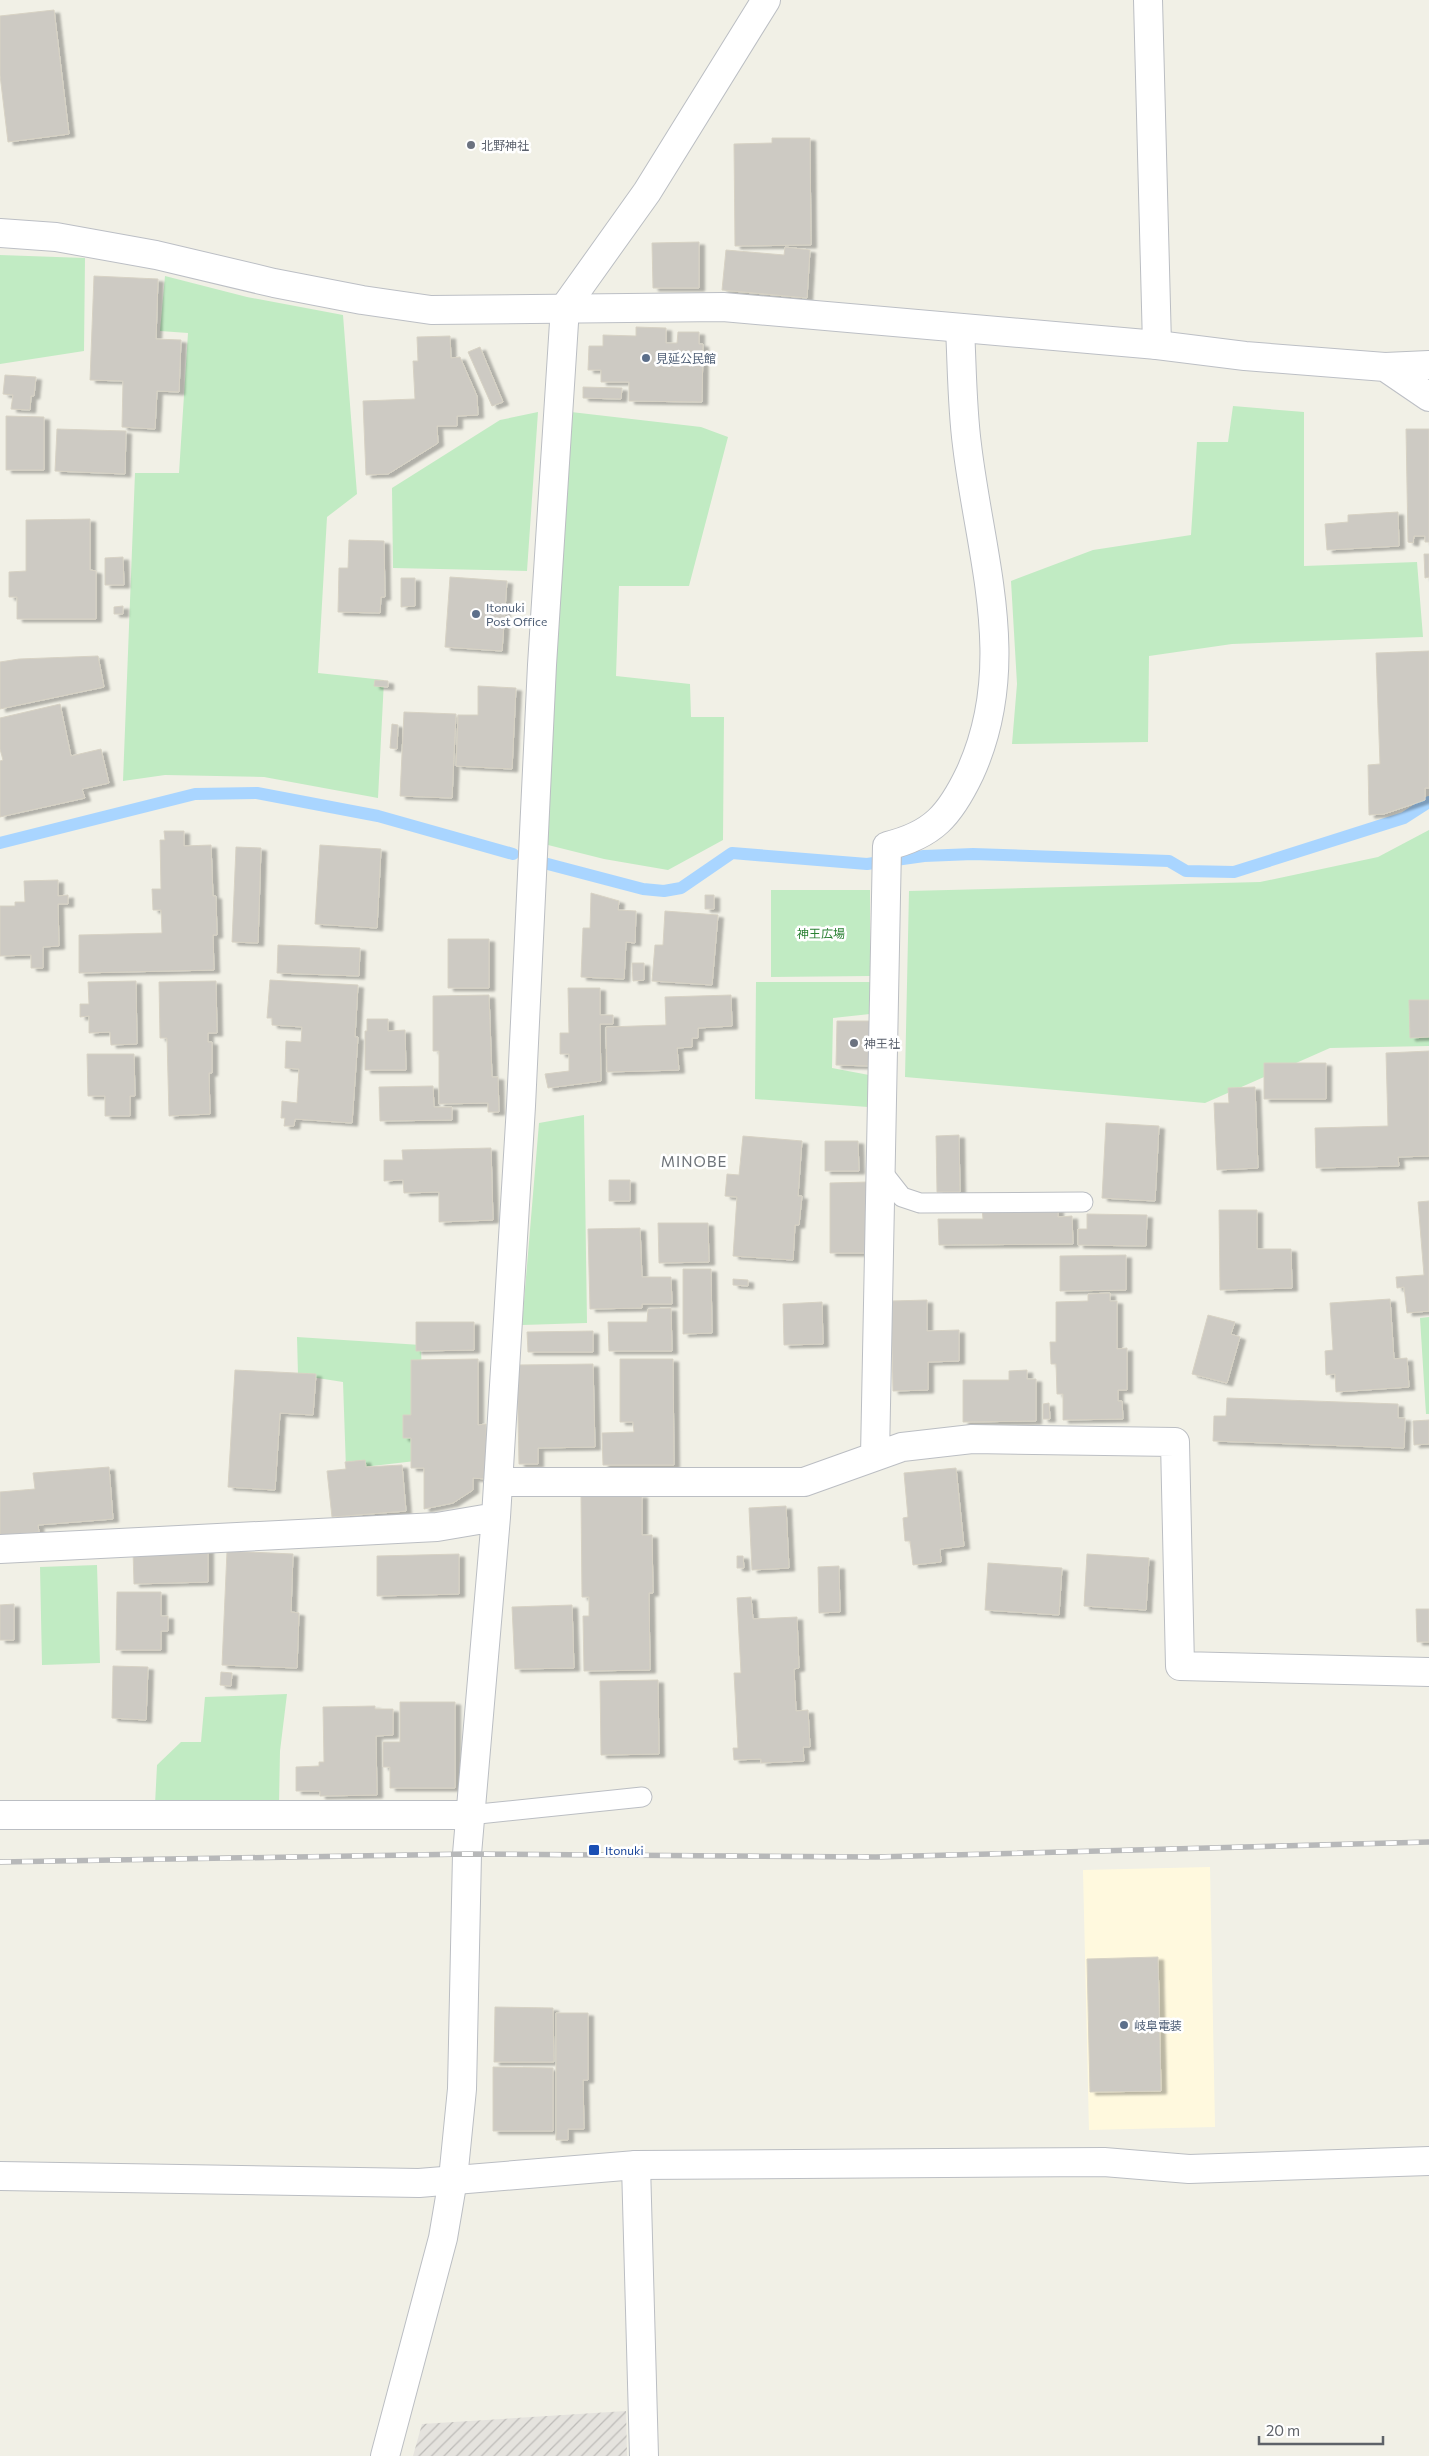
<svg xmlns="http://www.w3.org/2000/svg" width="1429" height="2456" font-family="Commissioner,'Noto Sans JP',sans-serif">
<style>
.commercial{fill:#fff9de}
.industrial{fill:url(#industrial-furrows)}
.green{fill:#c1ebc3}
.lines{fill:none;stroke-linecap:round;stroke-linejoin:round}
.stream{stroke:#a9d5ff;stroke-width:12}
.building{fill:#cdcac3;stroke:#d7d2c4;filter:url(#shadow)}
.service-casing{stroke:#bbbec3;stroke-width:21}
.minor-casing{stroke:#bbbec3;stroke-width:30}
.tertiary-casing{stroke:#bbbec3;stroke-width:30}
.secondary-casing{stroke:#bcbfc5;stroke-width:30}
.service{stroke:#fff;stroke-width:19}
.minor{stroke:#fff;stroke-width:28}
.tertiary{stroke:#fff;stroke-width:28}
.secondary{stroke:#fff;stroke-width:28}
.rail-casing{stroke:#b7b8b9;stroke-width:5.5}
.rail{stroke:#fff;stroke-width:4;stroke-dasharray:11;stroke-linecap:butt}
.worship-dot{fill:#6b7280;stroke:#fff;stroke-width:2}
.service-dot{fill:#5c6f8a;stroke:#fff;stroke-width:2}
.transit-dot{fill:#1a4fb4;stroke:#fff;stroke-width:2}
.labels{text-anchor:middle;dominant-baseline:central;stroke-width:5;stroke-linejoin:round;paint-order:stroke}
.worship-label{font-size:12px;fill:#5b616d;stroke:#fff;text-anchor:start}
.service-label{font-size:12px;fill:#4e5e75;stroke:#fff;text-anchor:start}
.park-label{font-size:12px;fill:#2b8134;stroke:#fff}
.transit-label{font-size:12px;fill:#164399;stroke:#fff;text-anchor:start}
.quarter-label{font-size:15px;letter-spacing:1px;fill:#6f747a;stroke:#fff}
</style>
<defs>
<pattern id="industrial-furrows" width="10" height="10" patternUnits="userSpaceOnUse" patternTransform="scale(1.25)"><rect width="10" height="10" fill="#e5e3de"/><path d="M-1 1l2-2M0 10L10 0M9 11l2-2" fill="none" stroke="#bdbbb8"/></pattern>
<filter id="shadow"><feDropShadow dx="5.5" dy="3" stdDeviation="1" flood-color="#0004"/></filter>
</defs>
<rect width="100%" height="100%" fill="#f1f0e6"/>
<path class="commercial" d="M1210 1867 1215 2127 1089 2130 1083 1870Z"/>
<path class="industrial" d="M626 2411 627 2456H413L422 2424Z"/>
<path class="green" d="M0 255 85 258 84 351 0 364Z
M165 276 247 297 343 315 357 494 327 517 318 673 384 680 378 798 264 777 165 775 123 781 135 473H179L188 333 160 331Z
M1233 406 1304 412V566L1417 562 1423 637 1232 644 1149 656 1148 742 1012 744 1017 684 1011 581 1093 550 1191 535 1197 442H1228Z
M538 412 527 571 393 568 392 488 500 420Z
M571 412 701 427 728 437 689 586H619L616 676 690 684 691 717H724L723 840 668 870 604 859 544 844Z
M1429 830V1046L1330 1048 1205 1103 905 1077 909 891 1260 882 1378 857Z
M771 890H870V976L771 977Z
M756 982H870V1014L833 1018 832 1068 869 1075 868 1107 755 1099Z
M584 1115 587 1323 522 1325 539 1123Z
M1429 1317V1414H1426L1420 1318Z
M297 1337 421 1345 424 1460 346 1469 343 1382 298 1375Z
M97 1565 100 1663 42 1665 40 1567Z
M287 1694 280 1751 279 1803 155 1805 157 1765 181 1742H201L205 1697Z"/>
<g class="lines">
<path class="stream" d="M0 843 195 794 257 793 378 816 513 854
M544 863 643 889 664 891 681 888 732 853 867 864 924 856 973 854 1169 861 1186 871 1234 872 1404 818 1429 802"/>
</g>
<path class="building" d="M54 10 69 134 8 142 0 75V16Z
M772 138H810L811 245 735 246 734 144 772 143Z
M699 242V288H653L652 243Z
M785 247 810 250 807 298 722 290 726 250 784 255Z
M94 276 158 279 156 339 181 340 179 392 157 391 155 429 122 427 123 381 90 380Z
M636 327 666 328V343H677L678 332H699V344H703L702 402 629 401V382H601V370H588L589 346H603V335L636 336Z
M450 336 451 358 460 357 477 396 478 415 457 416V426H437L438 443 388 474 366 475 363 401 415 399 413 361H418L417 337Z
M480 347 503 402 492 406 468 352Z
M5 375 36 377 34 396H31L30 410 11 409 13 395 3 394Z
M583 387 622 388 621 399 583 398Z
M6 416 44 417V470H6Z
M57 429 126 431 125 474 55 471Z
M1406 429H1429V542H1425V536H1414L1413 543 1408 542Z
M1398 512 1399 546 1327 550 1325 524 1348 522V515Z
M90 519V570L96 571V619H17V597H9V572L26 571V520Z
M349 540 384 541 385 597H381L380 613 338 612 339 568H348Z
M1424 554H1429V577L1425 578Z
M123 557 124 585H105V558Z
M450 577 507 581 502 651 445 647Z
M401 578H415V606L401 607Z
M123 606V614H114V607Z
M1429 651V788H1425V800L1384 814 1369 815 1368 765 1380 764 1376 653Z
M98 656 104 687 0 709V662L19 659Z
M375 680 388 681V687L374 686Z
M478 686 516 688 512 769 456 766 458 715H478Z
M60 704 71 756 101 749 109 783 82 789 85 798 0 817V761L3 760 0 749V718Z
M404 712 456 714 452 798 400 796Z
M392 724 398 725 397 749 390 748Z
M164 831H184V846L211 845 213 896H216L217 935H213L214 970 79 973V935L162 933 161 910H153L152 889H161L160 840H165Z
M320 845 381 849 377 928 315 924Z
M236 847 261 848 258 943 232 942Z
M58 880V896L68 895V904H58L59 946 43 947V968H31V955L0 956V906H15V902H25L24 881Z
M591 893 619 901 618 910 636 911 635 943 626 942 624 979 581 977 583 928H590Z
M705 895H714V909H705Z
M665 911 718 915 712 985 652 981 655 945H663Z
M448 939H489V988H448Z
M278 945 360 948 359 976 277 973Z
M632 963H644V980L633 981Z
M270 980 358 985 355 1037H358L352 1123 295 1119 294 1126H284L285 1118H281L282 1101 297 1103 299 1069 285 1068 286 1041 301 1042 302 1027 272 1025V1018H267Z
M136 981 137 1044 111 1045 110 1032 89 1033V1016L80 1017V1004H89L88 982Z
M216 981 217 1033H208V1042H212V1073H209L210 1114 169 1116 167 1038H160L159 982Z
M568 988H600V1015H613V1024H600L601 1081 548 1088 545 1074 569 1071V1054H560V1033H569Z
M489 995 492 1077H498L499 1112H488V1103L439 1104V1051H433V996Z
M731 995 732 1026 698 1028V1038H692V1047L677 1048 679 1070 607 1072 606 1027 666 1025 665 997Z
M1409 1000H1429V1037L1410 1038Z
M367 1019H388V1031L405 1030 406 1070H365V1031H367Z
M837 1021H872V1066L836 1065Z
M1429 1051V1156L1398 1157 1399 1166 1316 1168 1315 1128 1388 1126 1386 1053Z
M87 1054H134L135 1096H130V1116H105V1096H88Z
M1264 1063H1326V1099H1264Z
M433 1086 434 1107H452V1120L380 1121 379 1087Z
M1255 1087 1258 1168 1217 1170 1214 1103H1229L1228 1088Z
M1106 1123 1159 1126 1155 1201 1102 1198Z
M959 1135 960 1192H937L936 1136Z
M743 1136 802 1141 798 1196H802L799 1225H795L793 1260 733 1256 737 1197 725 1196 727 1174 739 1175Z
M825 1141H858L859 1171H825Z
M491 1148 493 1220 439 1222V1192L404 1193 403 1180 384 1181V1160H403L402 1150Z
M609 1180H630V1201H609Z
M868 1182 869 1253H830V1183Z
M1429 1201V1311L1407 1313 1404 1287 1397 1288 1396 1277 1424 1275 1418 1202Z
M982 1209H1058V1217L1072 1216 1073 1244 939 1245 938 1219H983Z
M1219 1210H1257V1249H1291L1292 1288 1220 1290Z
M1087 1214 1147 1215 1146 1246 1078 1245V1229H1087Z
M658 1223H708L709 1262 659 1263Z
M640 1228 642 1277H671L672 1304H642V1308L590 1309 588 1229Z
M1126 1255V1290L1060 1291V1256Z
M683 1269H711L712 1333 683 1334Z
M733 1279 748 1280V1286L733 1285Z
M1110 1293V1301H1117V1349L1127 1348V1390H1118V1401H1122L1123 1419 1063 1420V1394H1057L1056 1364H1051L1050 1342H1056V1302L1088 1301V1294Z
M1390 1299 1394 1359 1407 1358 1409 1387 1336 1392 1335 1374 1326 1375 1325 1351 1333 1350 1330 1303Z
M927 1300V1331L959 1330V1361L928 1362V1390L893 1391 891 1301Z
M822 1302 823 1344 784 1345 783 1304Z
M671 1308 672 1351H609L608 1322H647L648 1309Z
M1208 1315 1235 1322 1231 1334 1240 1337 1227 1383 1192 1374Z
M416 1322H474V1350L416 1351Z
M593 1331V1352H528L527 1332Z
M478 1359V1425L486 1424 487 1479 473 1478V1490L453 1503 424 1509V1468H411V1438H403V1415H411V1360Z
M620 1359H673L674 1465H603L602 1433 634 1432 633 1422H620Z
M593 1364 595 1447 538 1448V1464H519L517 1365Z
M235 1370 316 1374 313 1415 280 1413 275 1490 228 1487Z
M1027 1370V1379H1036V1421L963 1422V1380H1009V1371Z
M1227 1398 1398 1404V1418H1405L1404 1448 1213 1441 1214 1416H1226Z
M1049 1403 1050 1419H1043V1404Z
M1429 1420V1444L1414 1445 1413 1421Z
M365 1460 366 1467 402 1465 406 1511 332 1517 327 1471 346 1469 345 1462Z
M109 1467 113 1519 38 1525 39 1532 0 1535V1492L35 1489 33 1473Z
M956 1468 964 1546 940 1549 941 1562 913 1565 910 1541H905L903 1518 908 1517 904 1473Z
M642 1495V1535H652L653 1593H649L650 1670 584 1671 583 1616H589V1597H582L581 1496Z
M786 1506 789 1568 752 1570 749 1508Z
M208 1549V1582L134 1584 133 1551Z
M227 1551 293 1554 291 1612 299 1613 297 1668 222 1665Z
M459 1554V1594L377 1596V1556Z
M1087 1554 1149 1558 1146 1610 1084 1606Z
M737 1556H743L744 1568H737Z
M988 1563 1062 1568 1059 1615 985 1610Z
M839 1566 840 1612 819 1613 818 1567Z
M117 1592H161V1616H168V1631H161V1650H116Z
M751 1597 753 1619 797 1617 799 1668 794 1669 796 1711 808 1710 810 1747H803L804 1761 761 1763V1759L734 1760 733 1748H738L734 1673H741L737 1598Z
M14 1604V1640H0V1605Z
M572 1605 574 1668 515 1669 512 1607Z
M1416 1609H1429V1642H1417Z
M113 1666 148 1667 146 1720 112 1718Z
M221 1672 232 1673 231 1686 220 1685Z
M658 1680 659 1754 601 1755 600 1681Z
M400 1702H455V1788H390V1767H383V1742H400Z
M375 1706V1709H393V1735L376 1736 377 1795 320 1796V1791H296V1767L319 1766V1762H324L323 1707Z
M1158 1957 1161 2091 1090 2092 1087 1959Z
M495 2007 553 2008 554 2062H494Z
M556 2013H588V2080H583L584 2129H568V2140H556Z
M493 2067 553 2068V2131H493Z"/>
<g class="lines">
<defs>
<path id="service" d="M880 1169 902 1197 920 1203 1083 1202
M469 1815 642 1797"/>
<path id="minor" d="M1148 0 1157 345
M1385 367 1429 365
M875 1456 887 846C933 835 950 815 970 773 1020 664 980 556 967 445 962 407 962 367 960 328
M498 1482H804L902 1447 972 1439 1175 1442 1180 1666 1429 1672
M0 1549 437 1527 496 1517
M0 1815H469
M636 2165 644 2456
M385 2456 443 2238 453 2179 462 2089 467 1854 496 1517 521 1106 542 665 565 307 647 192 766 0"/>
<path id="tertiary" d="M0 2176 419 2183 636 2165 1104 2162 1189 2169 1429 2161"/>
<path id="secondary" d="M0 233 56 237 156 255 274 283 362 300 431 310 723 307 1157 345 1245 356 1385 367 1429 397"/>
</defs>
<use href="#service" class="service-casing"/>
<use href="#minor" class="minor-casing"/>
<use href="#tertiary" class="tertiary-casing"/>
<use href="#secondary" class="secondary-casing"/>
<use href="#service" class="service"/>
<use href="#minor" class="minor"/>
<use href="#tertiary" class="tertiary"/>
<use href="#secondary" class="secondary"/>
<defs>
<path id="rail" d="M0 1862 467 1854 876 1857 1429 1842"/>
</defs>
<use href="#rail" class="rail-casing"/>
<use href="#rail" class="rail"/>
</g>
<g class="worship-dot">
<circle cx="471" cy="145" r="5"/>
<circle cx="854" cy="1043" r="5"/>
</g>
<g class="service-dot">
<circle cx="646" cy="358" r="5"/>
<circle cx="476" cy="614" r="5"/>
<circle cx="1124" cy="2025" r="5"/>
</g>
<rect class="transit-dot" x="588" y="1844" width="12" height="12" rx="2.5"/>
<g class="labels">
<g class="worship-label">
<text x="481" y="145">北野神社</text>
<text x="864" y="1043">神王社</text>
</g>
<g class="service-label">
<text x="656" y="358">見延公民館</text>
<text x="486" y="607">Itonuki<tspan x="486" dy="14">Post Office</tspan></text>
<text x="1134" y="2025">岐阜電装</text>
</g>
<g class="park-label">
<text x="821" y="933">神王広場</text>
</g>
<g class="transit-label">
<text x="605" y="1850">Itonuki</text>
</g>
<g class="quarter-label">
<text x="694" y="1161">MINOBE</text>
</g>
</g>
<path d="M1259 2436v8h124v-8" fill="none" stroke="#5e6268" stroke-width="2.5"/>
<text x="1266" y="2436" font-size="15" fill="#5e6268" stroke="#ffffff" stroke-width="4" paint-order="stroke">20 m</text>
</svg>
